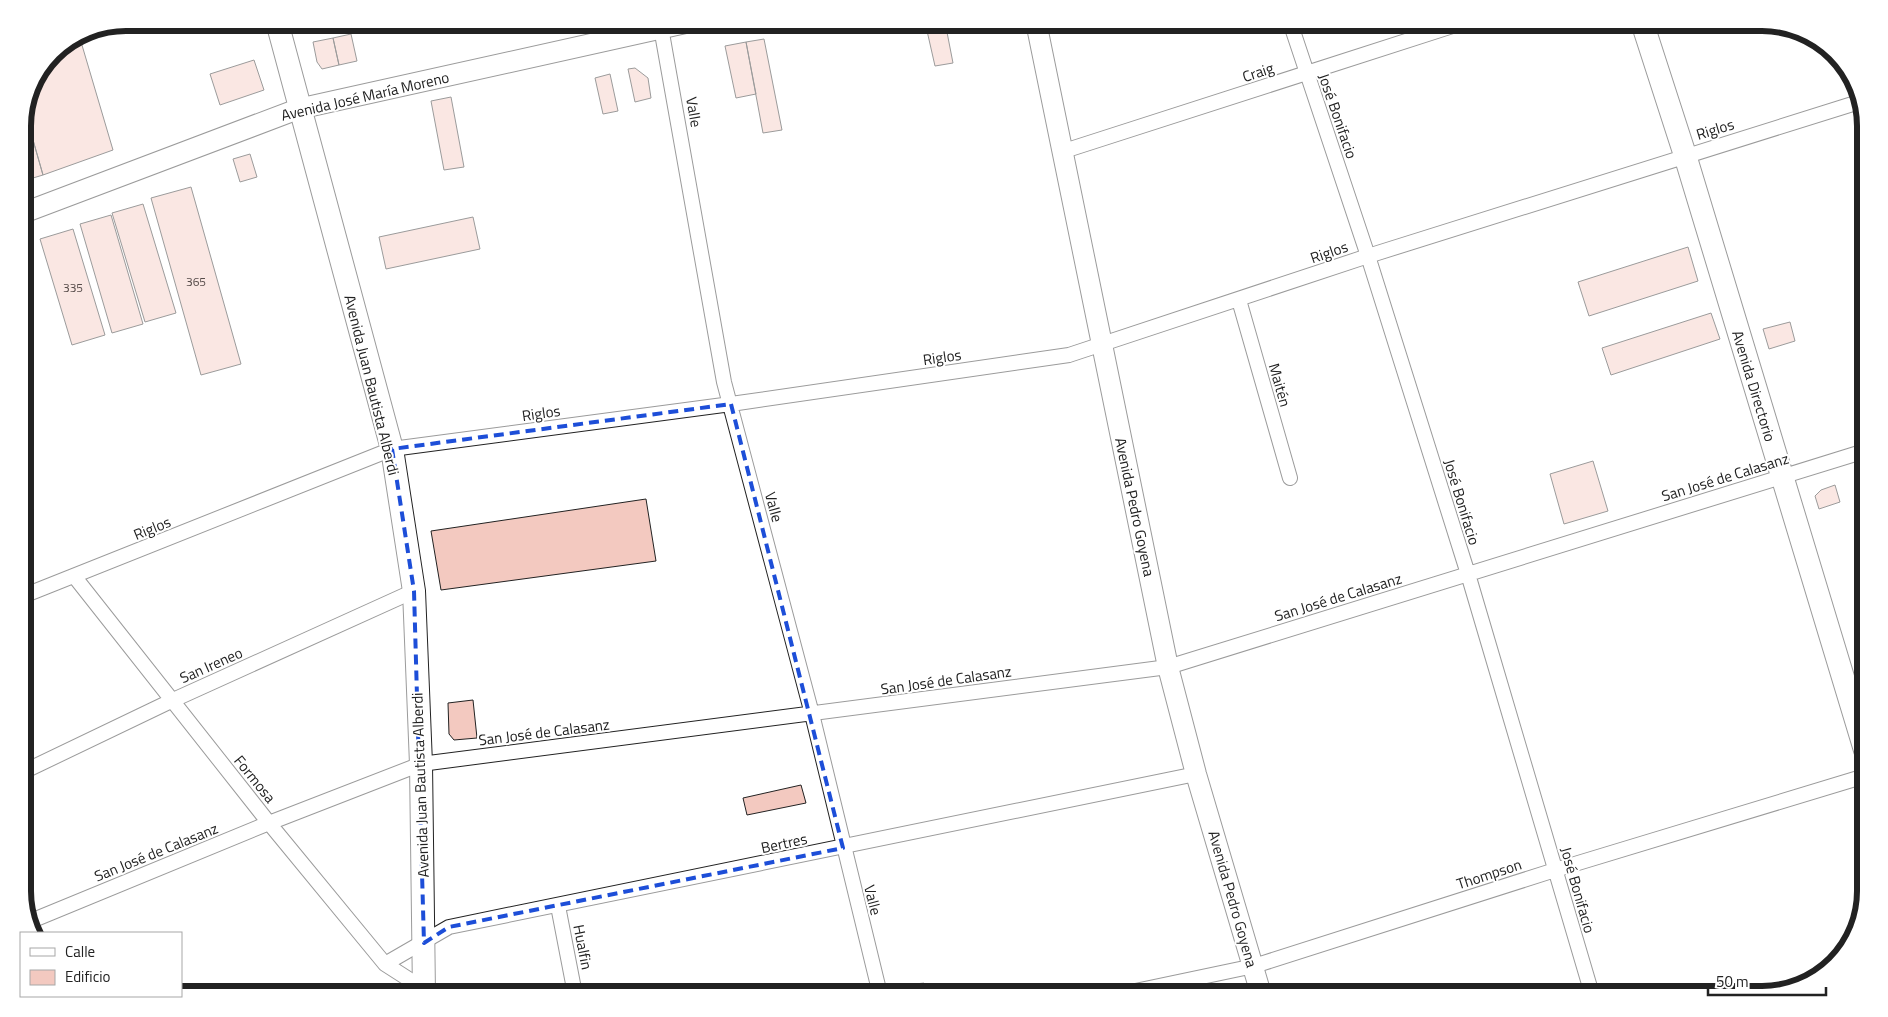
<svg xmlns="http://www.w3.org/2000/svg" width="1888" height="1017" font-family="'Titillium Web',sans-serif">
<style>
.building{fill:#f3c9c0;stroke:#222}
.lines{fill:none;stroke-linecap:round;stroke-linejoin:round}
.street-casing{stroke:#222;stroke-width:16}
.secondary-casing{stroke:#222;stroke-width:22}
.primary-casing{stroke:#222;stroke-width:24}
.street{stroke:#fff;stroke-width:14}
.secondary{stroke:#fff;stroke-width:20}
.primary{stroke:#fff;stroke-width:22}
.marked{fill:none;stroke:#1d4ed8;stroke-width:4;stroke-dasharray:10 6;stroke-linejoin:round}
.labels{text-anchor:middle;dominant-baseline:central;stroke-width:4;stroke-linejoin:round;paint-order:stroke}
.number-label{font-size:12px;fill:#564c4a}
.street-label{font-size:15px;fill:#222;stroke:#fff}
.rim{fill:none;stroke:#222;stroke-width:6}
</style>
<rect width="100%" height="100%" fill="#fff"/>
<path class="building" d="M925 22H945L953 63 935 66Z
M351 34 357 61 339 65 333 38Z
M79 35 113 150 43 175 25 112 33 81 53 53Z
M333 38 339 65 322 69 317 62 313 42Z
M764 39 782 130 763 133 746 42Z
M746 42 756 94 736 98 725 46Z
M254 60 264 90 220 105 210 74Z
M635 68 648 78 651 98 635 102 628 69Z
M610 74 618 111 603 114 595 78Z
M451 97 464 167 444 170 431 101Z
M25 112 43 175 23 181V120Z
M250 154 257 177 240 182 233 159Z
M191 187 241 364 201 375 151 198Z
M143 204 176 313 145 322 112 213Z
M111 215 143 324 112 333 80 224Z
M473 217 480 249 386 269 379 237Z
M73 229 105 335 72 345 40 239Z
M1688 247 1698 281 1589 316 1578 282Z
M1711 313 1720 339 1611 375 1602 348Z
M1790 322 1795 341 1769 349 1763 329Z
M1593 461 1608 511 1564 524 1550 474Z
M1835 485 1840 502 1819 509 1815 496 1821 490Z
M646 499 656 561 441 590 431 531Z
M473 700 477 738 454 740 449 734 448 703Z
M801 785 806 803 747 815 743 798Z
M924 983 926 994H898L897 986Z"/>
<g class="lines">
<defs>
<path id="street" d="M660 22 724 382 812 714 880 994
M1290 22 1368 256 1468 574 1592 994
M1061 152 1465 22
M1239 300 1290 478
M74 576 269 823 385 964 424 989
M23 596 392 449 731 404 1069 355 1368 256 1859 102
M23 772 171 701 414 591
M558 906 575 994
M31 921 269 823 421 764 1168 667 1865 451
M385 964 449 927 1196 774
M409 994 424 989
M1121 994 1254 966 1555 870 1865 776"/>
<path id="secondary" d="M1036 22 1168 667 1196 774 1261 994
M23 213 298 109 690 22"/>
<path id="primary" d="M277 22 392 449 414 591 421 764 424 994
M1642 22 1685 155 1865 750"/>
</defs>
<use href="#street" class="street-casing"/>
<use href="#secondary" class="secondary-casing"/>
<use href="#primary" class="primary-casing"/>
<use href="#street" class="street"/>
<use href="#secondary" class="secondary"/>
<use href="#primary" class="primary"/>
</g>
<path d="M0 0H1888V1017H0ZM731 404 843 848 449 927 424 943 414 591 392 449Z" fill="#fff" fill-opacity=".55" fill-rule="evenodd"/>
<path class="marked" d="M731 404 843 848 449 927 424 943 414 591 392 449Z"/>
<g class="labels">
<g class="number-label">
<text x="196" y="281">365</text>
<text x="73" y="287">335</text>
</g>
<g class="street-label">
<text transform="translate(1258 72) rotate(-18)">Craig</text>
<text transform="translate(365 96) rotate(-13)">Avenida José María Moreno</text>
<text transform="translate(694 112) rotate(80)">Valle</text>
<text transform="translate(1338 116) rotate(71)">José Bonifacio</text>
<text transform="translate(1715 129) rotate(-17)">Riglos</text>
<text transform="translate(1329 252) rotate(-19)">Riglos</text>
<text transform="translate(942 357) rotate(-8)">Riglos</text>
<text transform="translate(372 385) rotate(76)">Avenida Juan Bautista Alberdi</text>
<text transform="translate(1280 385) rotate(74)">Maitén</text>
<text transform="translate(1754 386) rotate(73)">Avenida Directorio</text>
<text transform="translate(541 413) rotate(-8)">Riglos</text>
<text transform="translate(1725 477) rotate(-17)">San José de Calasanz</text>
<text transform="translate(1462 502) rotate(73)">José Bonifacio</text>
<text transform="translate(774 507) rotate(75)">Valle</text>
<text transform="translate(1135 507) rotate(78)">Avenida Pedro Goyena</text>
<text transform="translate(152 528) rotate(-22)">Riglos</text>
<text transform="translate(1338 597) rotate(-17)">San José de Calasanz</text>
<text transform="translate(211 665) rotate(-24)">San Ireneo</text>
<text transform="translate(946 680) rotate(-8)">San José de Calasanz</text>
<text transform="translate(544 732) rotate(-7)">San José de Calasanz</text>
<text transform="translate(255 779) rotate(51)">Formosa</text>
<text transform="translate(420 785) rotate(-92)">Avenida Juan Bautista Alberdi</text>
<text transform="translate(784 843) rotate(-12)">Bertres</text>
<text transform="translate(156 852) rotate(-22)">San José de Calasanz</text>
<text transform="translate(1489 874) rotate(-18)">Thompson</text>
<text transform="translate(1578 890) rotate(74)">José Bonifacio</text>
<text transform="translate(1233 899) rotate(74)">Avenida Pedro Goyena</text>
<text transform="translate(873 900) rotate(76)">Valle</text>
<text transform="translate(583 947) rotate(79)">Hualfin</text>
</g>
</g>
<path d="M0 0H1888V1017H0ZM126 31H1762A95 95 0 0 1 1857 126V891A95 95 0 0 1 1762 986H126A95 95 0 0 1 31 891V126A95 95 0 0 1 126 31Z" fill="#fff" fill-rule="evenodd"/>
<path class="rim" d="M126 31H1762A95 95 0 0 1 1857 126V891A95 95 0 0 1 1762 986H126A95 95 0 0 1 31 891V126A95 95 0 0 1 126 31Z"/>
<rect x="20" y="932" width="162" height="65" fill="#ffffff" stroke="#a7a7a7"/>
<rect x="30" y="948" width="25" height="8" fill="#ffffff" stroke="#a7a7a7"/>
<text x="65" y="957" font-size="15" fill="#222222">Calle</text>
<rect x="30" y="970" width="25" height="15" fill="#f3c9c0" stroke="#a7a7a7"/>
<text x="65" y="982" font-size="15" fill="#222222">Edificio</text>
<path d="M1708 987v8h118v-8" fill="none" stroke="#222222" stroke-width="2.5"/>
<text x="1716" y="987" font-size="15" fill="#222222" stroke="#ffffff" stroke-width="4" paint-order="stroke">50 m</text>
</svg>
